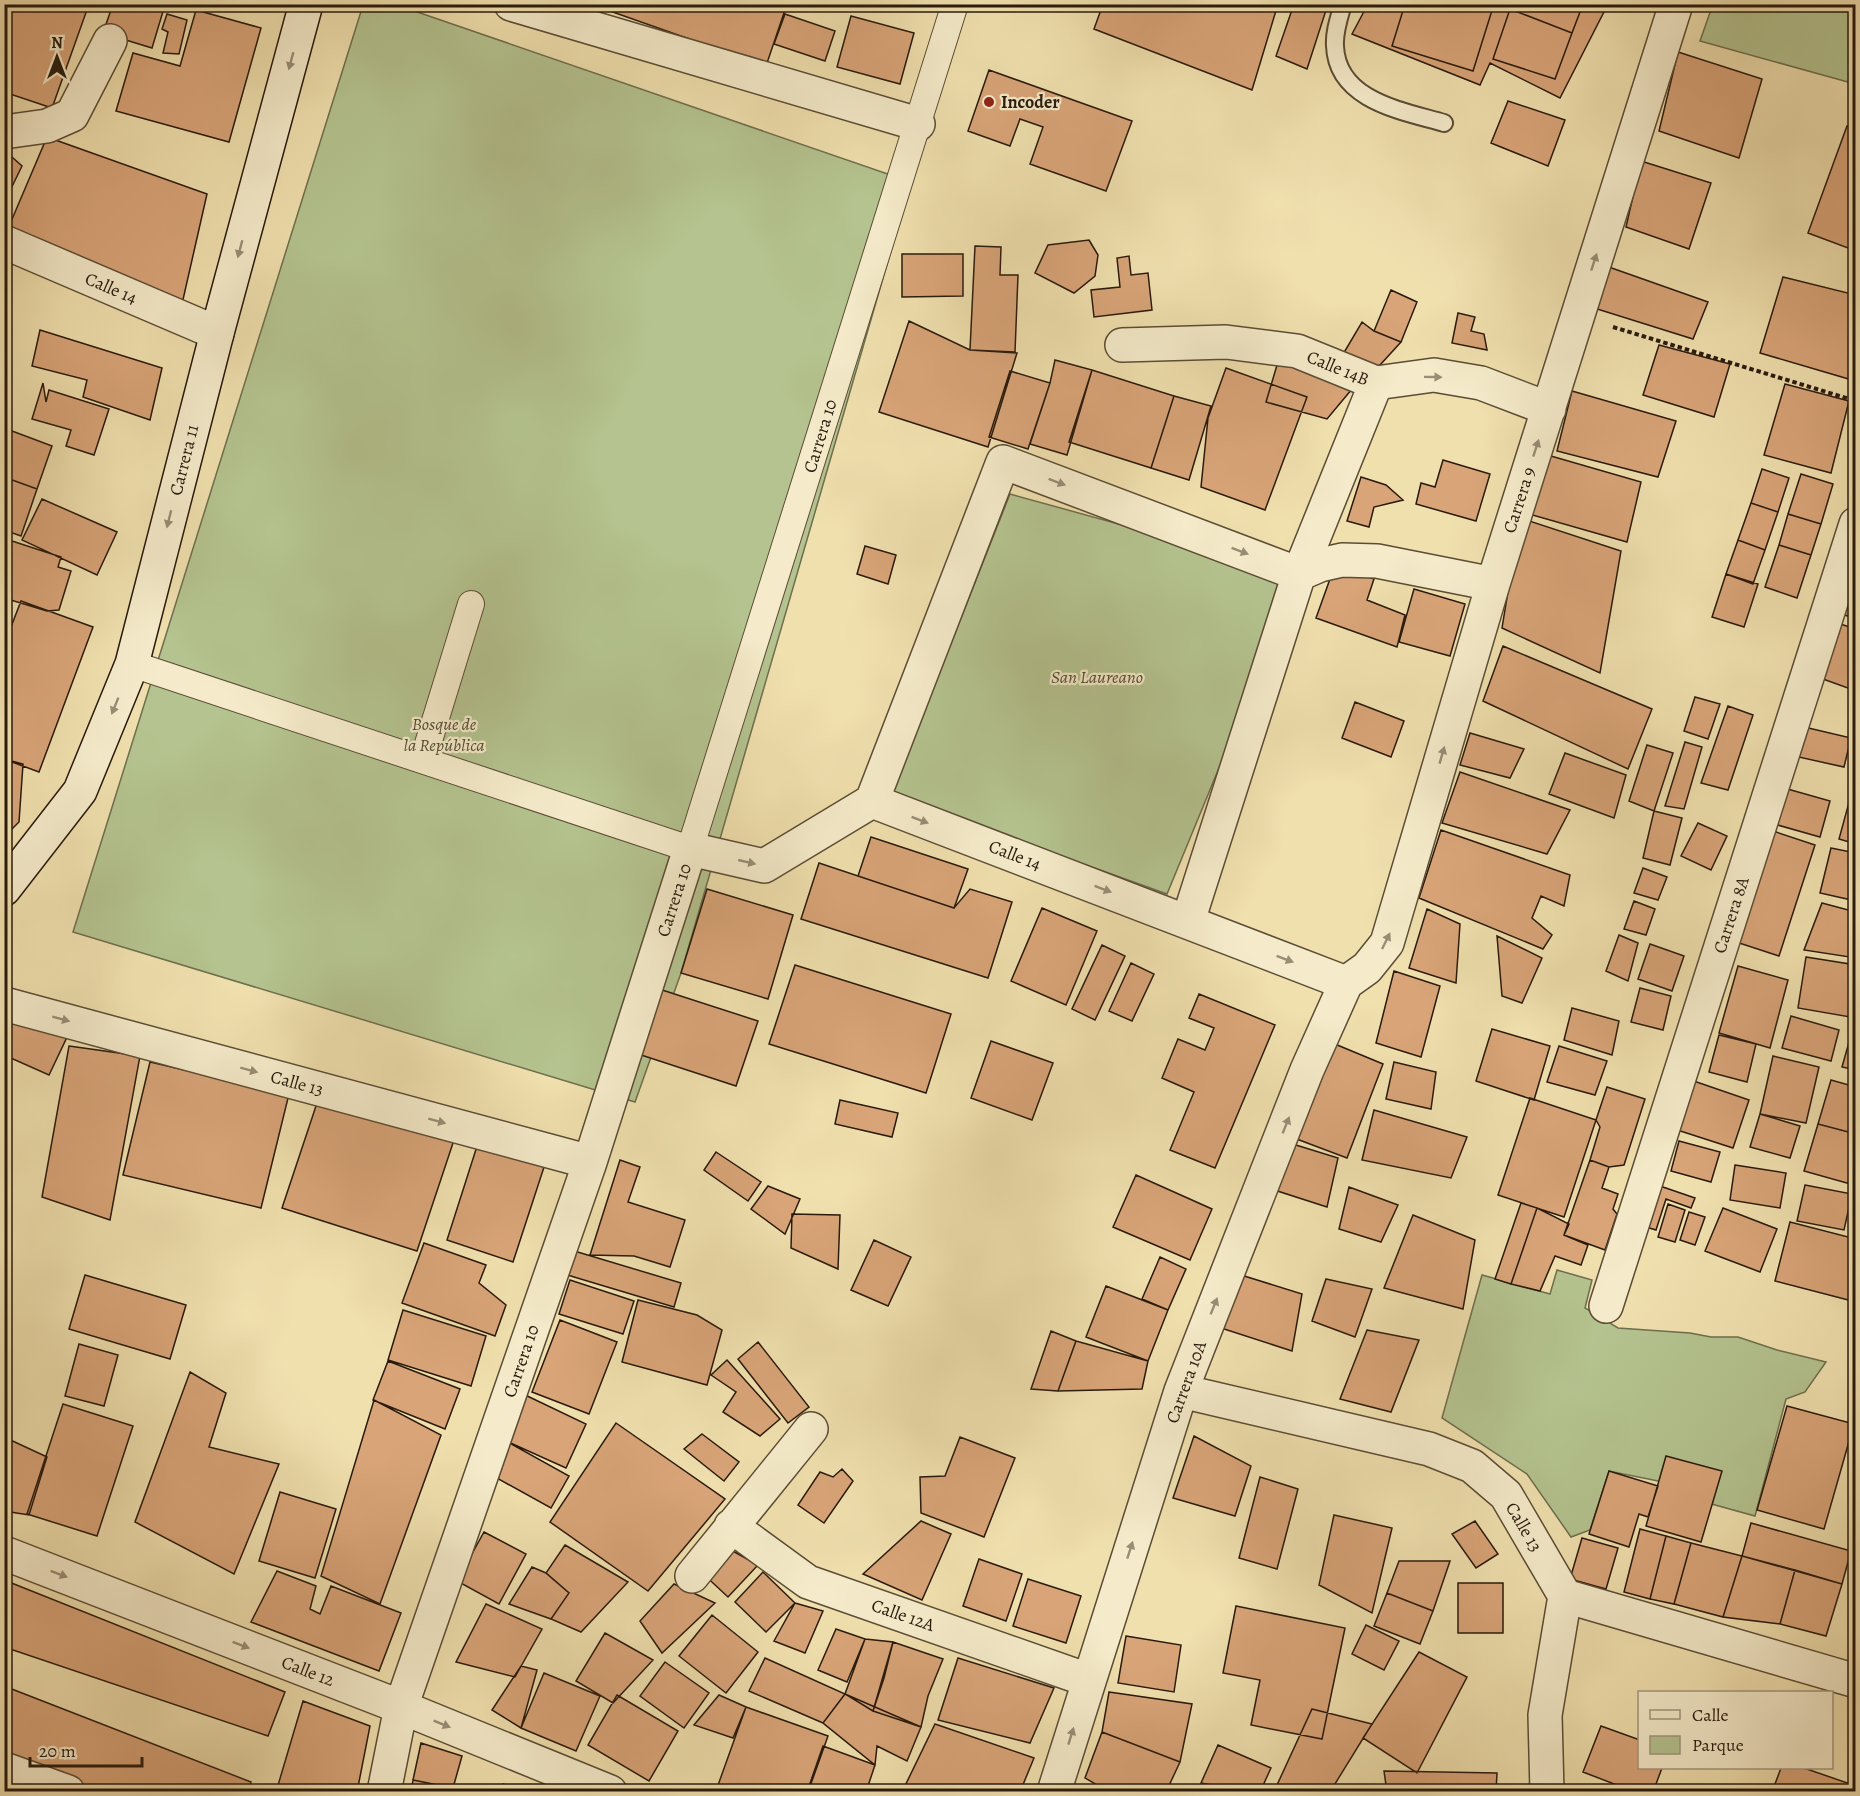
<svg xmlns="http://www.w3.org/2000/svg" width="1860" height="1796" font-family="Alegreya,serif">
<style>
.green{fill:#b4c38f;stroke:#6e6e4e;stroke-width:1.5}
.building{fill:#d8a478;stroke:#291a0d;stroke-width:1.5}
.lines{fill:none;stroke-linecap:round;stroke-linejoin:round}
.service-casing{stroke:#5b4c35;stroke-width:20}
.pedestrian-casing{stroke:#5b4c35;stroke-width:28}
.minor-casing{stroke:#5b4c35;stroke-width:36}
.secondary-casing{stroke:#291a0d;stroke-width:36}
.path{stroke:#291a0d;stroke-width:4;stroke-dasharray:4.5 3;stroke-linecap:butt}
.service{stroke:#f5ebca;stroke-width:16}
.pedestrian{stroke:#f5ebca;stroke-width:26}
.minor{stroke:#f5ebca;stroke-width:33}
.secondary{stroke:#f5ebca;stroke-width:33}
.oneway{fill:#998d75}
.poi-dot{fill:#8f2418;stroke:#f5ebca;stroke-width:2}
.labels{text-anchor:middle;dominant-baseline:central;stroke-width:4.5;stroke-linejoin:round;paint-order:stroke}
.poi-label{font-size:18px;font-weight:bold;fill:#291a0d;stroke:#f5ebca;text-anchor:start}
.street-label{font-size:18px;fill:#291a0d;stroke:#f5ebca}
.park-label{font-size:18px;font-style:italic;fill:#534d34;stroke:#f5ebca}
</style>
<rect width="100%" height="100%" fill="#f0e0ae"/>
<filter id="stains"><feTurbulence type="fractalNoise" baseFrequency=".00333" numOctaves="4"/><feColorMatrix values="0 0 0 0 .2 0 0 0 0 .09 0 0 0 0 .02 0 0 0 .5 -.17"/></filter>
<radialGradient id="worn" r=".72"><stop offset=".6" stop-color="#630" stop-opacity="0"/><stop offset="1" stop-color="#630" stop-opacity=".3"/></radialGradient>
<path class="green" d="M1713 4 1855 5V84L1700 41Z
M363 5H397L911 182 681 973 635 1102 73 932Z
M1010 494 1299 574 1167 894 891 795Z
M1557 1270 1592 1280 1585 1308 1618 1328 1690 1333 1711 1337H1738L1777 1350 1826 1362 1805 1392 1786 1399 1755 1516 1708 1503 1663 1482 1609 1471 1590 1530 1571 1537 1527 1474 1442 1418 1482 1275 1550 1294Z"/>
<path class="building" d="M4 4H89L52 108 4 92Z
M113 4H152L164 8 152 48 103 33Z
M590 4H787L766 66Z
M1103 4H1278L1252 90 1094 29Z
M1294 4H1328L1307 69 1276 56Z
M1368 4H1608L1560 98 1490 63 1480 85 1352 34Z
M1405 4H1494L1473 71 1392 46Z
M1512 4H1583L1572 33 1510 9Z
M1510 9 1572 33 1555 79 1493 59Z
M196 10 261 28 229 142 116 111 133 53 180 66Z
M167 14 187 20 179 54 163 53 168 32 162 29Z
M785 14 835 31 825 61 774 44Z
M851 16 914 33 900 84 837 67Z
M1678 52 1762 79 1739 158 1659 131Z
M989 70 1132 121 1106 191 1030 164 1043 127 1020 119 1010 146 968 131Z
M1508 101 1565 120 1548 166 1491 143Z
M1847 126 1856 129V251L1808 233Z
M47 137 207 194 182 304 7 231Z
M4 150 22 166 4 203Z
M1641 161 1711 183 1689 249 1626 227Z
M1089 240 1098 255 1095 276 1074 293 1035 273 1048 245Z
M975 246 1001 247 1000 275H1018L1015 352 970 350Z
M902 254H963V296L902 297Z
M1129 256 1131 275 1148 273 1152 310 1094 317 1091 290 1120 287 1117 258Z
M1606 266 1708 302 1693 339 1594 308Z
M1783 277 1856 295V369L1852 380 1760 353Z
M1391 290 1417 302 1401 342 1374 331Z
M1458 313 1475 317 1471 331 1484 334 1487 350 1452 343Z
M909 321 970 350 1017 353 988 447 879 412Z
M1362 322 1374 331 1401 342 1369 377 1339 361Z
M40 330 162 368 150 420 83 397 87 380 32 366Z
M1659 345 1730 364 1714 417 1643 395Z
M1280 355 1357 383 1327 419 1266 402Z
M1055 360 1092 370 1067 455 1030 444 1050 383Z
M1226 368 1307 397 1265 510 1201 487 1208 418Z
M1092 370 1174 396 1151 468 1069 442Z
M1010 371 1050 383 1028 449 989 437Z
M43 383 46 402 49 390 109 409 94 455 66 446 71 430 32 419Z
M1785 384 1849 401 1831 473 1764 455Z
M1572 391 1676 421 1658 477 1557 451Z
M1174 396 1211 406 1189 480 1151 468Z
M4 428 52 446 37 489 4 477Z
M1544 454 1641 482 1627 542 1529 514Z
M1443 460 1490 474 1476 521 1416 504 1421 483 1435 487Z
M1762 469 1789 478 1778 512 1751 503Z
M1801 474 1833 484 1821 524 1788 514Z
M4 477 37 489 21 536 4 530Z
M1361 477 1386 485 1403 500 1374 507 1369 527 1347 521Z
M42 499 117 532 97 575 22 540Z
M1751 503 1778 512 1765 550 1738 540Z
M1788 514 1821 524 1811 555 1779 545Z
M1520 518 1621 551 1600 673 1502 628Z
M1738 540 1765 550 1753 584 1726 574Z
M12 541 61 557 58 567 71 571 59 610 47 611 4 598V563Z
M1779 545 1811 555 1797 598 1765 587Z
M865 546 896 555 888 584 857 574Z
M1335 565 1374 579 1367 600 1405 615 1397 647 1316 618Z
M1856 571V619L1833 611Z
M1726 574 1758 584 1744 627 1712 617Z
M1414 589 1465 604 1450 656 1399 642Z
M21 601 93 627 39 772 4 759V645Z
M1831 621 1856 629V691L1812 675Z
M1503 646 1652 709 1628 769 1483 701Z
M1695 697 1720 704 1708 739 1684 731Z
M1355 702 1404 721 1391 757 1342 738Z
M1728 706 1753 715 1728 790 1701 783Z
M1800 726 1851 738 1844 767 1794 756Z
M1470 733 1524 749 1510 778 1460 765Z
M1685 742 1702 747 1684 809 1665 806Z
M1647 745 1673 753 1654 811 1629 801Z
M1565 753 1626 775 1614 818 1549 794Z
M4 759 23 764 19 822 4 837Z
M1460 772 1570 810 1547 854 1442 823Z
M1784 788 1830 801 1820 837 1774 824Z
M1851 795 1856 796V844L1839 839Z
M1654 811 1682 818 1670 865 1643 858Z
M1698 823 1727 836 1711 870 1681 856Z
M1767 829 1815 845 1779 956 1730 940Z
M1441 830 1570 875 1564 906 1541 896 1532 918 1552 935 1543 949 1419 898Z
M871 837 968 869 954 908 858 876Z
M1831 848 1856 853V901L1820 893Z
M819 863 954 908 970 889 1012 902 988 978 801 919Z
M1643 868 1667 877 1658 900 1634 893Z
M707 889 793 915 768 999 681 973Z
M1634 901 1655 909 1646 935 1624 929Z
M1822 903 1856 912V958L1804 950Z
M1042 908 1097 931 1066 1005 1011 981Z
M1427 909 1460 924 1456 983 1409 968Z
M1619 935 1638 943 1628 981 1606 971Z
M1497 936 1542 958 1522 1003 1502 996Z
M1650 944 1684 956 1672 991 1638 979Z
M1102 945 1125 956 1095 1020 1072 1009Z
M1806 957 1856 965V982L1850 1017 1798 1008Z
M1131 963 1154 974 1132 1021 1109 1011Z
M795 965 951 1014 926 1093 769 1044Z
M1738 966 1788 980 1770 1048 1719 1033Z
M1394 971 1440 986 1421 1057 1376 1043Z
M656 988 758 1021 736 1086 635 1053Z
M1640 988 1671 996 1663 1030 1631 1022Z
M1199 994 1275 1025 1215 1168 1170 1150 1194 1092 1162 1078 1178 1039 1205 1050 1214 1028 1189 1018Z
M1572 1008 1619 1021 1612 1055 1564 1040Z
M15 1011 68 1035 49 1075 4 1055V1036Z
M1791 1016 1839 1030 1831 1061 1782 1048Z
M1855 1021 1856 1022V1070L1842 1067Z
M1492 1029 1550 1046 1534 1100 1476 1081Z
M1719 1035 1756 1044 1747 1082 1709 1072Z
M991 1041 1053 1063 1032 1120 971 1098Z
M1330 1042 1383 1064 1347 1158 1294 1138Z
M69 1046 140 1056 110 1220 42 1197Z
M1559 1046 1607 1061 1595 1095 1547 1082Z
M1773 1056 1819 1067 1806 1123 1760 1114Z
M150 1062 289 1094 261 1208 123 1175Z
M1394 1062 1436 1072 1431 1109 1386 1099Z
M1685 1078 1749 1100 1733 1148 1668 1127Z
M1831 1080 1856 1087V1134L1818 1124Z
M1607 1087 1645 1099 1624 1165 1609 1167 1590 1160 1600 1127 1596 1120Z
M319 1097 454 1140 417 1251 282 1208Z
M1530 1098 1596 1120 1564 1217 1498 1195Z
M840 1100 898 1113 892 1137 835 1124Z
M1374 1110 1467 1137 1451 1178 1362 1160Z
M1760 1114 1800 1126 1790 1158 1750 1147Z
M1818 1124 1856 1134 1854 1185 1804 1171Z
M479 1140 546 1161 513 1262 447 1240Z
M1283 1141 1338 1158 1327 1207 1268 1188Z
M1679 1141 1720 1152 1711 1182 1671 1171Z
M716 1152 761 1182 748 1201 704 1170Z
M620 1160 640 1167 628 1202 685 1220 670 1267 634 1256 590 1255Z
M1590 1160 1609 1167 1602 1188 1618 1194 1613 1209 1617 1214 1605 1250 1564 1235Z
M1735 1165 1786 1173 1780 1208 1730 1200Z
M1136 1175 1212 1209 1190 1260 1113 1227Z
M1805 1185 1852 1194 1844 1230 1797 1221Z
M768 1186 800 1199 785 1234 751 1209Z
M1660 1186 1695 1198 1691 1208 1666 1199 1656 1230 1646 1227Z
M1349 1187 1398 1205 1381 1242 1339 1229Z
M1521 1203 1537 1208 1511 1284 1495 1279Z
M1668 1204 1685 1210 1675 1242 1658 1237Z
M1537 1208 1569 1224 1564 1235 1588 1245 1581 1265 1555 1256 1540 1291 1511 1284Z
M1723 1208 1777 1229 1760 1272 1705 1251Z
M1689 1212 1705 1217 1695 1245 1680 1240Z
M792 1214 840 1215 838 1269 791 1248Z
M1413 1215 1475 1240 1463 1309 1384 1288Z
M1790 1222 1856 1239V1302L1775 1281Z
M874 1240 911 1257 888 1306 851 1290Z
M424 1243 486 1265 479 1283 506 1305 495 1336 402 1303Z
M571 1250 681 1283 674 1307 564 1274Z
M1160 1257 1186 1269 1168 1310 1142 1299Z
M85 1275 186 1305 170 1359 69 1329Z
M1241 1275 1302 1294 1292 1351 1218 1327Z
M1326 1279 1372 1289 1355 1337 1312 1321Z
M570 1280 634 1301 623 1334 559 1314Z
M1106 1286 1168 1310 1148 1361 1086 1337Z
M638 1300 697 1315 722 1330 707 1385 622 1362Z
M403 1310 486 1336 471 1386 388 1360Z
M560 1320 617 1342 589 1414 532 1392Z
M1367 1330 1419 1340 1391 1412 1340 1399Z
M1051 1331 1076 1341 1058 1391 1031 1389Z
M1076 1341 1148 1361 1142 1389 1058 1391Z
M758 1342 809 1407 788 1423 738 1359Z
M79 1344 118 1355 104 1406 65 1396Z
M727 1360 780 1419 760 1436 723 1412 736 1392 711 1375Z
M388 1361 460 1389 445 1429 373 1400Z
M190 1372 226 1393 209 1447 279 1464 234 1574 135 1522Z
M521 1393 586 1424 566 1468 504 1440Z
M374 1400 441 1435 380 1604 321 1576Z
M63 1404 133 1426 97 1536 27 1514Z
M1787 1406 1854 1424 1824 1529 1757 1510Z
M616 1423 725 1499 648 1591 550 1522Z
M702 1434 739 1462 724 1481 684 1449Z
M1194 1436 1251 1466 1235 1516 1173 1498Z
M4 1437 47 1457 29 1515 4 1511Z
M960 1437 1015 1458 984 1537 921 1513 920 1477 945 1476Z
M504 1440 569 1476 551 1508 486 1472Z
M1666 1456 1722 1471 1701 1542 1646 1526Z
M842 1469 853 1481 824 1523 798 1505 820 1472 833 1477Z
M1609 1471 1658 1486 1648 1517 1639 1514 1629 1547 1589 1534Z
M1260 1477 1298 1489 1277 1569 1239 1558Z
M280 1492 336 1509 315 1578 259 1561Z
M1334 1515 1392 1528 1372 1613 1319 1585Z
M921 1521 951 1534 922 1600 863 1574Z
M1475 1521 1498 1554 1476 1568 1452 1534Z
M1751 1523 1851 1551 1842 1584 1742 1556Z
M1640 1529 1666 1536 1650 1599 1624 1592Z
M484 1532 526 1554 499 1604 457 1581Z
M1666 1536 1691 1543 1674 1604 1650 1599Z
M1582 1538 1618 1548 1606 1589 1570 1579Z
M1691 1543 1742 1556 1723 1617 1674 1604Z
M565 1545 628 1582 581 1632 551 1619 569 1593 546 1573Z
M722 1545 758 1565 728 1597 699 1570Z
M1742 1556 1795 1570 1780 1624 1723 1617Z
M979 1559 1022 1574 1006 1621 963 1606Z
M1399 1561H1450L1433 1611 1387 1593Z
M532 1567 546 1573 569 1593 551 1619 509 1604Z
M1795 1570 1842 1584 1826 1636 1780 1624Z
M277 1571 316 1586 310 1609 320 1614 331 1586 401 1613 379 1671 251 1622Z
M763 1572 795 1603 766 1632 735 1602Z
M1028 1579 1081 1596 1066 1643 1013 1626Z
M4 1580 285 1692 268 1736 4 1647Z
M1458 1583H1503V1633H1458Z
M674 1584 715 1603 662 1653 640 1621Z
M1387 1593 1433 1611 1420 1644 1374 1626Z
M795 1603 823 1611 805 1653 774 1641Z
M486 1604 542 1629 515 1677 456 1662Z
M1236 1606 1345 1628 1322 1739 1251 1725 1260 1680 1223 1673Z
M712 1615 758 1652 726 1693 679 1656Z
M1366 1625 1399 1641 1384 1670 1352 1654Z
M836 1629 865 1639 847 1682 818 1670Z
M1856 1629V1652L1850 1651Z
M605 1633 653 1660 613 1703 576 1681Z
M1126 1636 1181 1645 1174 1692 1118 1683Z
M865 1639 893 1642 873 1711 845 1694Z
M893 1642 943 1659 928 1696 921 1727 873 1711 884 1678Z
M1419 1652 1467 1677 1417 1773 1363 1738Z
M765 1658 845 1694 823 1723 749 1691Z
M958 1658 1054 1688 1030 1743 938 1720Z
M665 1662 709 1693 684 1728 640 1696Z
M521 1666 537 1670 521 1728 492 1710Z
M544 1673 600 1696 576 1751 521 1728Z
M4 1686 251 1782 248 1792H88L4 1763Z
M1109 1692 1192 1704 1180 1762 1102 1732Z
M845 1694 921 1727 907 1761 877 1746 875 1765 823 1723Z
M617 1695 678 1731 649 1781 588 1745Z
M719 1695 746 1707 733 1738 694 1725Z
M303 1701 370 1726 357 1792H276Z
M746 1707 828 1736 808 1792H726L717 1788Z
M1312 1709 1372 1724 1330 1792H1291L1277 1785Z
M935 1724 1034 1758 1020 1792H902Z
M1601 1726 1640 1740V1768H1662L1653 1792H1635L1583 1772Z
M1102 1732 1180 1762 1166 1792H1109L1085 1778Z
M421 1743 462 1756 453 1788 413 1780Z
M1218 1745 1271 1768 1260 1792H1246L1201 1783Z
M823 1746 875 1765 866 1792H807Z
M1781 1768H1804L1856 1786V1792H1772Z
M1384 1771 1497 1773 1496 1792H1387Z
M413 1780 453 1788 452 1792H411Z
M503 1784 526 1792H501Z"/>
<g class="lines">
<defs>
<path id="service" d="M1343 4C1339 18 1334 32 1335 46 1337 101 1403 111 1444 123"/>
<path id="pedestrian" d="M132 664 690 849 955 4
M423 760 471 604"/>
<path id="minor" d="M511 4 918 124
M4 132 47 126 72 115 110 41
M4 242 217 333
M1122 345 1226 342 1297 351 1376 383 1434 375 1481 383 1549 409
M872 801 1003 462 1299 574 1320 565 1342 560 1377 561 1493 584
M1188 921 1299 574 1376 383
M1346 983 1367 968 1387 943 1493 584 1676 4
M4 1004 590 1162
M1606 1306 1856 524
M1181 1391 1429 1449 1472 1466 1506 1495 1565 1596 1856 1681
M731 1526 808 1582 1088 1680
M4 1553 401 1707 610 1792
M692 1576 811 1429
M4 1769 68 1792
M384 1792 401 1707 590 1162 690 849 764 866 872 801 1346 983
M1054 1792 1181 1391 1307 1070 1346 983
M1547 1792 1545 1715 1565 1596"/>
<path id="secondary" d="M4 889 80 791 132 664 217 333 306 4"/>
</defs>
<use href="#service" class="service-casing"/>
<use href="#pedestrian" class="pedestrian-casing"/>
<use href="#minor" class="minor-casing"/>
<use href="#secondary" class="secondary-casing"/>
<path class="path" d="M1613 327 1856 401"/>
<use href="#service" class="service"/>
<use href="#pedestrian" class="pedestrian"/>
<use href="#minor" class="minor"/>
<use href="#secondary" class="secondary"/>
</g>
<defs><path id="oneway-solid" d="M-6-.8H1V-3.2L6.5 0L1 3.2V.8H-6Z" transform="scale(1.5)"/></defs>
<g class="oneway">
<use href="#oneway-solid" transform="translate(291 61) rotate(105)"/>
<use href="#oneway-solid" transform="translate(240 249) rotate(105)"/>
<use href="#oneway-solid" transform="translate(1594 262) rotate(-72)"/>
<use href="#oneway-solid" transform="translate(1433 377) rotate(1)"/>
<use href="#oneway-solid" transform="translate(1536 448) rotate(-72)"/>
<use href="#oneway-solid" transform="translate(1057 482) rotate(21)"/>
<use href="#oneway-solid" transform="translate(169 519) rotate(104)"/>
<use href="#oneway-solid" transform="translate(1240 551) rotate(21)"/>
<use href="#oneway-solid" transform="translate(115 706) rotate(112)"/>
<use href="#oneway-solid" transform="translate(1442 755) rotate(-74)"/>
<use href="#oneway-solid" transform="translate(920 820) rotate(21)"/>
<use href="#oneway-solid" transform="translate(747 862) rotate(13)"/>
<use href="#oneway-solid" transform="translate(1103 889) rotate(21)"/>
<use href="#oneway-solid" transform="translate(1386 941) rotate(-64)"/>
<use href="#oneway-solid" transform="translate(1285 959) rotate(21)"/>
<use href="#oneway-solid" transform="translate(61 1019) rotate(15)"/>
<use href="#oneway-solid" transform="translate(249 1070) rotate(15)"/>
<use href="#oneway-solid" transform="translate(437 1121) rotate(15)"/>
<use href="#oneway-solid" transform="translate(1286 1125) rotate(-68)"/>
<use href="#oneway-solid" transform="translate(1214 1306) rotate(-68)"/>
<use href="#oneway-solid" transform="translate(1130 1550) rotate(-72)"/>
<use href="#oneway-solid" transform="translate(59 1574) rotate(21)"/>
<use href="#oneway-solid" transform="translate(241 1645) rotate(21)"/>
<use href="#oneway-solid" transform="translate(442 1724) rotate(22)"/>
<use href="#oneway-solid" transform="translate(1071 1736) rotate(-73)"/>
</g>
<circle class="poi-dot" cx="989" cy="102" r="6"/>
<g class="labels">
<g class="poi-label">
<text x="1001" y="102">Incoder</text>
</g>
<g class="street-label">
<text transform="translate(111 288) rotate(23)">Calle 14</text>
<text transform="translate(1338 368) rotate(22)">Calle 14B</text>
<text transform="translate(820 436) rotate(-73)">Carrera 10</text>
<text transform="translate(184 460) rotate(-76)">Carrera 11</text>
<text transform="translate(1519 500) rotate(-72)">Carrera 9</text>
<text transform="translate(1015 855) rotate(21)">Calle 14</text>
<text transform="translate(674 900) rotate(-72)">Carrera 10</text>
<text transform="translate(1731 915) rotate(-72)">Carrera 8A</text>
<text transform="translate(297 1083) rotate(15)">Calle 13</text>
<text transform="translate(521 1361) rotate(-71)">Carrera 10</text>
<text transform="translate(1186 1382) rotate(-70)">Carrera 10A</text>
<text transform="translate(1524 1527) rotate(60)">Calle 13</text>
<text transform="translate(903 1615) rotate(19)">Calle 12A</text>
<text transform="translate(308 1671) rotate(21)">Calle 12</text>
</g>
<g class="park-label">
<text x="1097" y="677">San Laureano</text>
<text x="444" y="724">Bosque de<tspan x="444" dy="21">la República</tspan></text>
</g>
</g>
<rect width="1860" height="1796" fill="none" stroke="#f0e0ae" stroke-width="24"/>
<rect x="6" y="6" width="1848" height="1784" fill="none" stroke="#291a0d" stroke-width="3"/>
<rect x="12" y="12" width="1836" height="1772" fill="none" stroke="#291a0d" stroke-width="1.5"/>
<rect x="1638" y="1691" width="195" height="78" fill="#f5ebca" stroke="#a3977e" stroke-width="1.5"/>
<rect x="1650" y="1710" width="30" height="9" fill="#f5ebca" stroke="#a3977e" stroke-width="1.5"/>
<text x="1692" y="1721" font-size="18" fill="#291a0d">Calle</text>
<rect x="1650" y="1736" width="30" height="18" fill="#b4c38f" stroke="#a3977e" stroke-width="1.5"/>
<text x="1692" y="1751" font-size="18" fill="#291a0d">Parque</text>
<g transform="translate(57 57)" stroke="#f5ebca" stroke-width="4.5" paint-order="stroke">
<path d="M0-4.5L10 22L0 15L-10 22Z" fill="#291a0d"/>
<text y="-9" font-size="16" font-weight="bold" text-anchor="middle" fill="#291a0d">N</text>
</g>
<path d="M30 1757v9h112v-9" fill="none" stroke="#291a0d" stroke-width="3"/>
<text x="39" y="1757" font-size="18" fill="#291a0d" stroke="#f5ebca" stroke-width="4.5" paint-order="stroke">20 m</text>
<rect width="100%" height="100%" filter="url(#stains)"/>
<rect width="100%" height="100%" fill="url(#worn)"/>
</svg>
